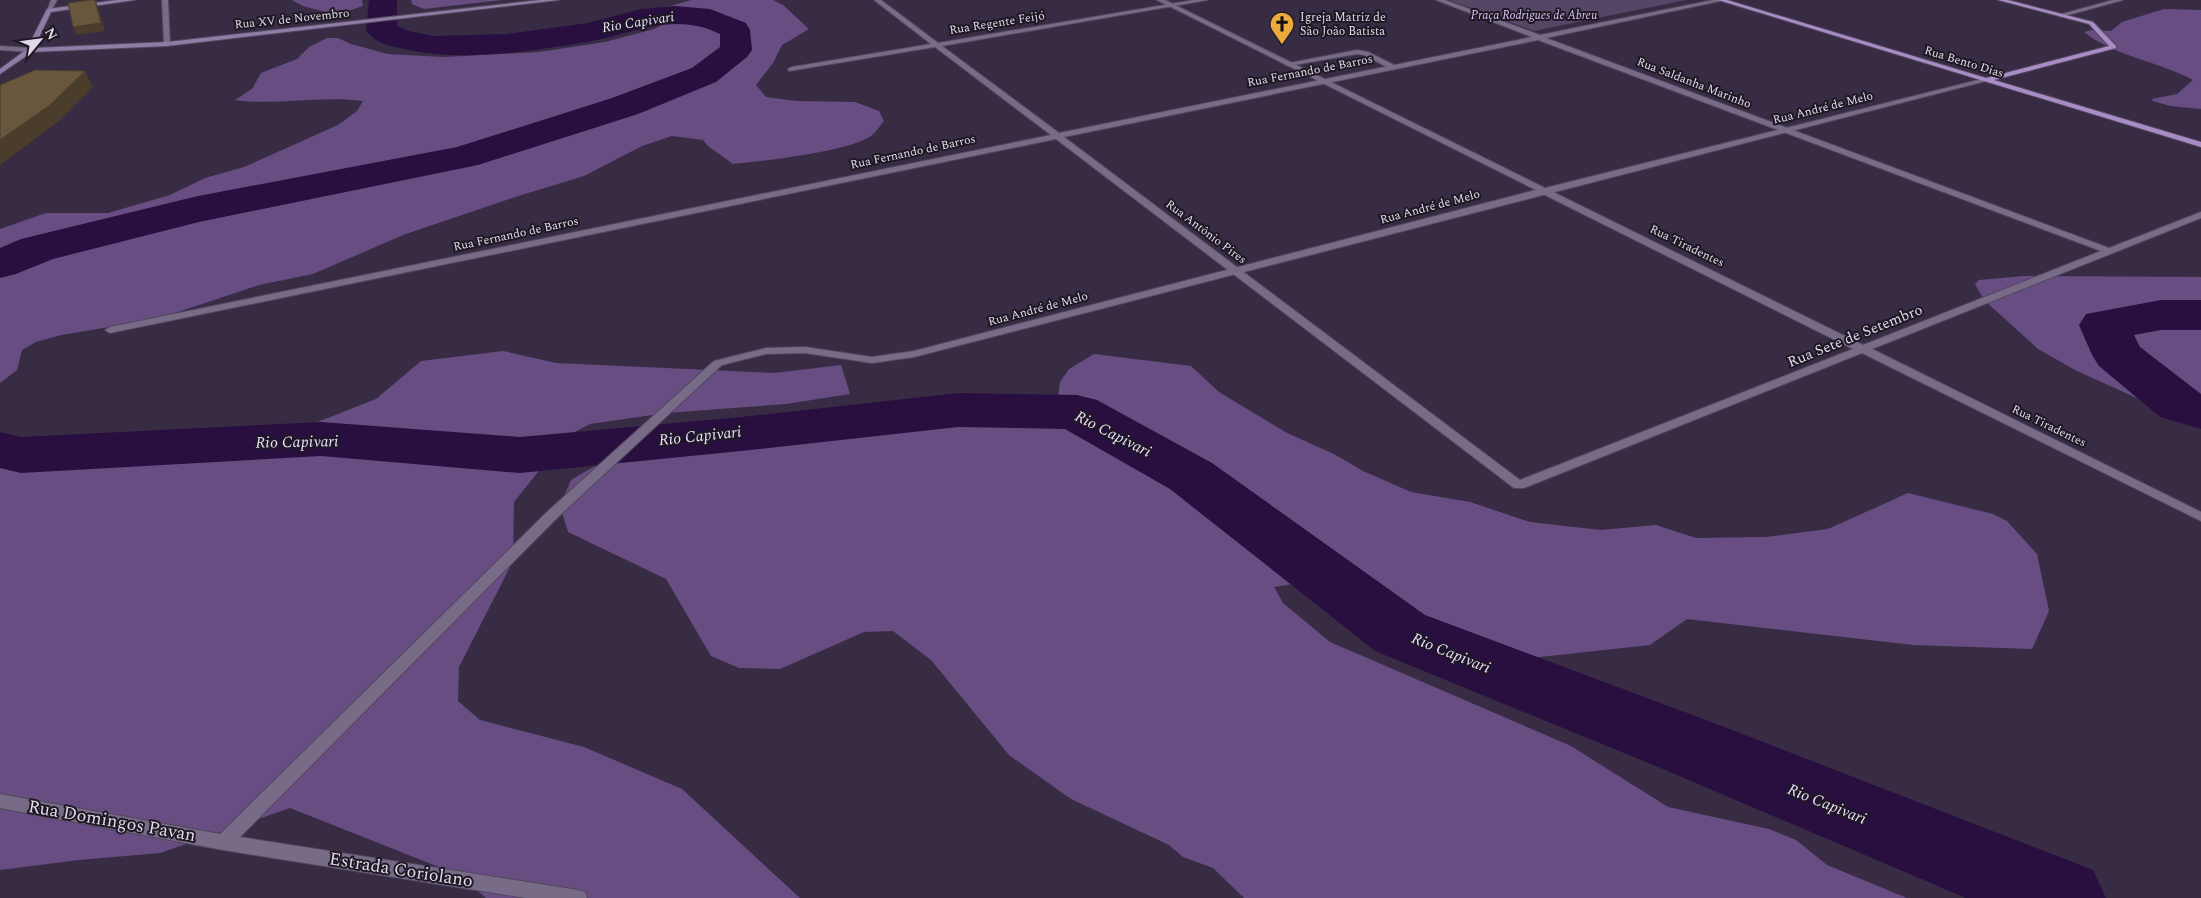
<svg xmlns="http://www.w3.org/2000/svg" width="2201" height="898" font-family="Spectral,serif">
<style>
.green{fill:#554665}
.forest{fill:#674d82}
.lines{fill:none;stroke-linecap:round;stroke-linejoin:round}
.river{fill:#290f40;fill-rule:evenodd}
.service-casing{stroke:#52475c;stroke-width:2}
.minor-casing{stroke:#52475c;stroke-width:2}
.tertiary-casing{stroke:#52475c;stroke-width:2}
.secondary-casing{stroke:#52475c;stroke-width:2}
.primary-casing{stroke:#52475c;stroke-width:2}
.service{fill:#786b88;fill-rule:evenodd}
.minor{fill:#786b88;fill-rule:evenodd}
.tertiary{fill:#786b88;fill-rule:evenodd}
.secondary{fill:#8f7ca7;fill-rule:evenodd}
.primary{fill:#a78cc6;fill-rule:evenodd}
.shaded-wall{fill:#4a3d2b}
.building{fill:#69573d;stroke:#4a3d2b}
.labels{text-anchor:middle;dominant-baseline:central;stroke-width:4;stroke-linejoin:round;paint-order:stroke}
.far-park-label{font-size:12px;font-style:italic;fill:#dcc6f7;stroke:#1d1823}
.far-poi-label{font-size:12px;fill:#e0d9e9;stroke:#1d1823;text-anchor:start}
.far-street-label{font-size:12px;fill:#e0d9e9;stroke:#1d1823}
.far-water-label{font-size:14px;font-style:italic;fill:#e9dbfc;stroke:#1d1823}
.street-label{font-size:15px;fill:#e0d9e9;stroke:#1d1823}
.water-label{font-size:16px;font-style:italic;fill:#e9dbfc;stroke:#1d1823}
.near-street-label{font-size:18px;fill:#e0d9e9;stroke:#1d1823}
</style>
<rect width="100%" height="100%" fill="#382c45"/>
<path class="green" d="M1449 0H1686L1534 31Z"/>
<path class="forest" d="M292 0H362L363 6 336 15 303 6Z
M411 0H502L424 9 412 4Z
M691 0H773L783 5 809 29 782 45 773 63 756 85 766 97 796 101 855 102 879 111 884 121C880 126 875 133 871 136 847 152 763 161 733 164L708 146 703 140 672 136 642 146 584 176 515 197 403 235 313 274 259 285 157 319 61 335 36 342 22 350 17 370 0 383V229L46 213H108L170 195 205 178 244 167 338 125 357 111 363 101C321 95 277 106 235 100L252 89 261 73 297 59 309 47 327 38H338L351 44 388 54 444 57 539 52 605 42 654 29 670 21 653 11Z
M2164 9 2201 10V109L2170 106 2153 101 2152 99 2177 94 2193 80C2158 61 2116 57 2084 32L2092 30 2111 31 2122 22Z
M2024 276 2201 277V427L2077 371 2038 349 1984 300 1975 284 1979 280Z
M503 351 556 363 774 373 841 365 850 394 786 404 666 413 590 424 573 433 557 448 514 502 513 561 459 667 458 701 480 720 584 747 682 789 800 898H486L459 875 290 808 160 853 79 860 0 870V465H46L188 450 217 438H250L315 423 376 399 421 361Z
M1094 354 1191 366 1219 392 1287 433 1334 454 1363 471 1411 492 1470 502 1530 522 1601 530 1656 525 1696 538 1766 537 1828 529 1908 493 1993 514 2007 521 2037 554 2049 611 2032 649 1913 645 1687 619 1650 645 1522 659 1485 650 1418 617 1348 592 1299 583 1274 587 1283 603 1330 642 1571 746 1668 807 1769 829 1796 840 1827 865 1907 898H1244L1213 868 1183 857 1169 845 1071 799 1009 755 931 660 893 631 864 632 780 669 739 668 711 656 666 579 568 532 560 506 571 480 595 466 650 447 808 423 906 419 1050 425 1068 423 1074 414 1058 398 1060 382 1069 369Z"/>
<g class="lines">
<path class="river" d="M369 0H397V26L409 31 434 36 507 34 588 23 641 9 675 6 710 9 746 23 750 30 752 50 747 57 716 82 638 114 478 165 199 222 53 259 16 274 0 278V248L21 239 198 196 457 147 612 98 692 68 720 47V34C672 11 634 34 587 42 529 51 467 62 409 50 394 47 375 44 366 30Z
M2161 300H2201V330H2161L2134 335 2140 347 2201 394V429L2160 417 2099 366 2092 355 2079 325 2086 314Z
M958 393 1077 395 1097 400 1212 463 1425 615 1714 723 2093 870 2106 898H1966L1658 767 1375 651 1170 489 1065 429 958 427 741 451 520 473 321 456 21 473 0 468V432L21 437 321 422 520 437 741 417Z"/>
<defs>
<path id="service" d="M1357 50 1368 52 1398 67 1391 69 1364 55 1357 54 1288 66 1284 64Z"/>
<path id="minor" d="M51 0H57L51 11H47Z
M162 0H168L170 44 167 46 164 44Z
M874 0H881L938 43 1194 0H1208L942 46 1059 133 1532 37 1436 0H1445L1540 35 1713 0H1725L1546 38 2109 248 2201 212V218L1872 349 2201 512V521L1862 353 1524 488H1514L1056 139 110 333 105 330 110 327 1051 135 935 47 789 71 788 69 792 67 931 44ZM1538 40 2101 251 1863 345 1547 189H1541V193L1853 349 1520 480 1064 137Z
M2113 0H2123L2061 17 2058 15Z"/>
<path id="tertiary" d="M1157 0H1165L1545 188 1986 78 1990 80 914 357 872 363 805 353 766 354 722 365 558 517 240 837 578 890 585 892 587 898H526L223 850 0 808V794L220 834 548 511 714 361 766 348 805 347 872 357 914 351 1536 190Z
M0 46 30 48 33 50 30 52 0 50Z"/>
<path id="secondary" d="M117 0H135L51 12 34 48 167 42 540 0H559L167 46 32 52 0 74V69L27 49 47 9Z"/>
<path id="primary" d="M1718 0H1727L1986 78 2109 46 2089 24 1998 0H2008L2093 22 2116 46V48L1994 80 2201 142V147Z"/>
</defs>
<use href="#service" class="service-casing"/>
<use href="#minor" class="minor-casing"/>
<use href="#tertiary" class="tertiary-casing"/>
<use href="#secondary" class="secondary-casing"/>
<use href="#primary" class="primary-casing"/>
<use href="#service" class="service"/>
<use href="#minor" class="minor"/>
<use href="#tertiary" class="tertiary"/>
<use href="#secondary" class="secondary"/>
<use href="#primary" class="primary"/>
</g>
<path class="shaded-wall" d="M95 0 98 7 105 31 77 35 73 27Z
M85 71 93 87 59 121 0 165V140Z"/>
<path class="building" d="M90 0H95L101 23 73 27 68 3Z
M35 70 85 71 50 105 0 140V85Z"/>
<defs>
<symbol id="church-pin" viewBox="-11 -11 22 30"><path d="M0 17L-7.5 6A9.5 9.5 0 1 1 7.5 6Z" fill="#ebaa39" stroke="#1d1823"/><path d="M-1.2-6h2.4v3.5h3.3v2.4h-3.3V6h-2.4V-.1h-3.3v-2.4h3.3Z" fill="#111"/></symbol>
</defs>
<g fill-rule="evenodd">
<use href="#church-pin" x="1268" y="10" width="28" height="38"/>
</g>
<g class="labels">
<g class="far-park-label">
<text x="1534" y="15">Praça Rodrigues de Abreu</text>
</g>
<g class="far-poi-label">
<text x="1300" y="17">Igreja Matriz de<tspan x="1300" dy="14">São João Batista</tspan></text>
</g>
<g class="far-street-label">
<text transform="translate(292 19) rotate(-6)">Rua XV de Novembro</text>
<text transform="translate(997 23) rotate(-9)">Rua Regente Feijó</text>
<text transform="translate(1964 62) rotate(17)">Rua Bento Dias</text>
<text transform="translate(1310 71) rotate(-11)">Rua Fernando de Barros</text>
<text transform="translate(1694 83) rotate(21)">Rua Saldanha Marinho</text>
<text transform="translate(1823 108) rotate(-14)">Rua André de Melo</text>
<text transform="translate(913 152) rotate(-12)">Rua Fernando de Barros</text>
<text transform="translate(1430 207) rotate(-15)">Rua André de Melo</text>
<text transform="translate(1206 232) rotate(37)">Rua Antônio Pires</text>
<text transform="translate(516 234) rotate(-12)">Rua Fernando de Barros</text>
<text transform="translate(1687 246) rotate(26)">Rua Tiradentes</text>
<text transform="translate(1038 309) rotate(-15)">Rua André de Melo</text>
<text transform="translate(2049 426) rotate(26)">Rua Tiradentes</text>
</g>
<g class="far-water-label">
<text transform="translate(638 22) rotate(-9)">Rio Capivari</text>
</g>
<g class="street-label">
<text transform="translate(1855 336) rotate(-22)">Rua Sete de Setembro</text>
</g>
<g class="water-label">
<text transform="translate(1113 434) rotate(27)">Rio Capivari</text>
<text transform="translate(700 436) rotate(-6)">Rio Capivari</text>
<text transform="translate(297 442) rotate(-1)">Rio Capivari</text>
<text transform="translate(1451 653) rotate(22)">Rio Capivari</text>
<text transform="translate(1827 804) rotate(22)">Rio Capivari</text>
</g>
<g class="near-street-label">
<text transform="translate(112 821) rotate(10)">Rua Domingos Pavan</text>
<text transform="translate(401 870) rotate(9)">Estrada Coriolano</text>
</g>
</g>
<g transform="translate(40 40) rotate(61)" stroke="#1d1823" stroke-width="4" paint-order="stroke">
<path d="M0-4L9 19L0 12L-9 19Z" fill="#e0d9e9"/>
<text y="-8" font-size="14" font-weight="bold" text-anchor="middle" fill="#e0d9e9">N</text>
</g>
</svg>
